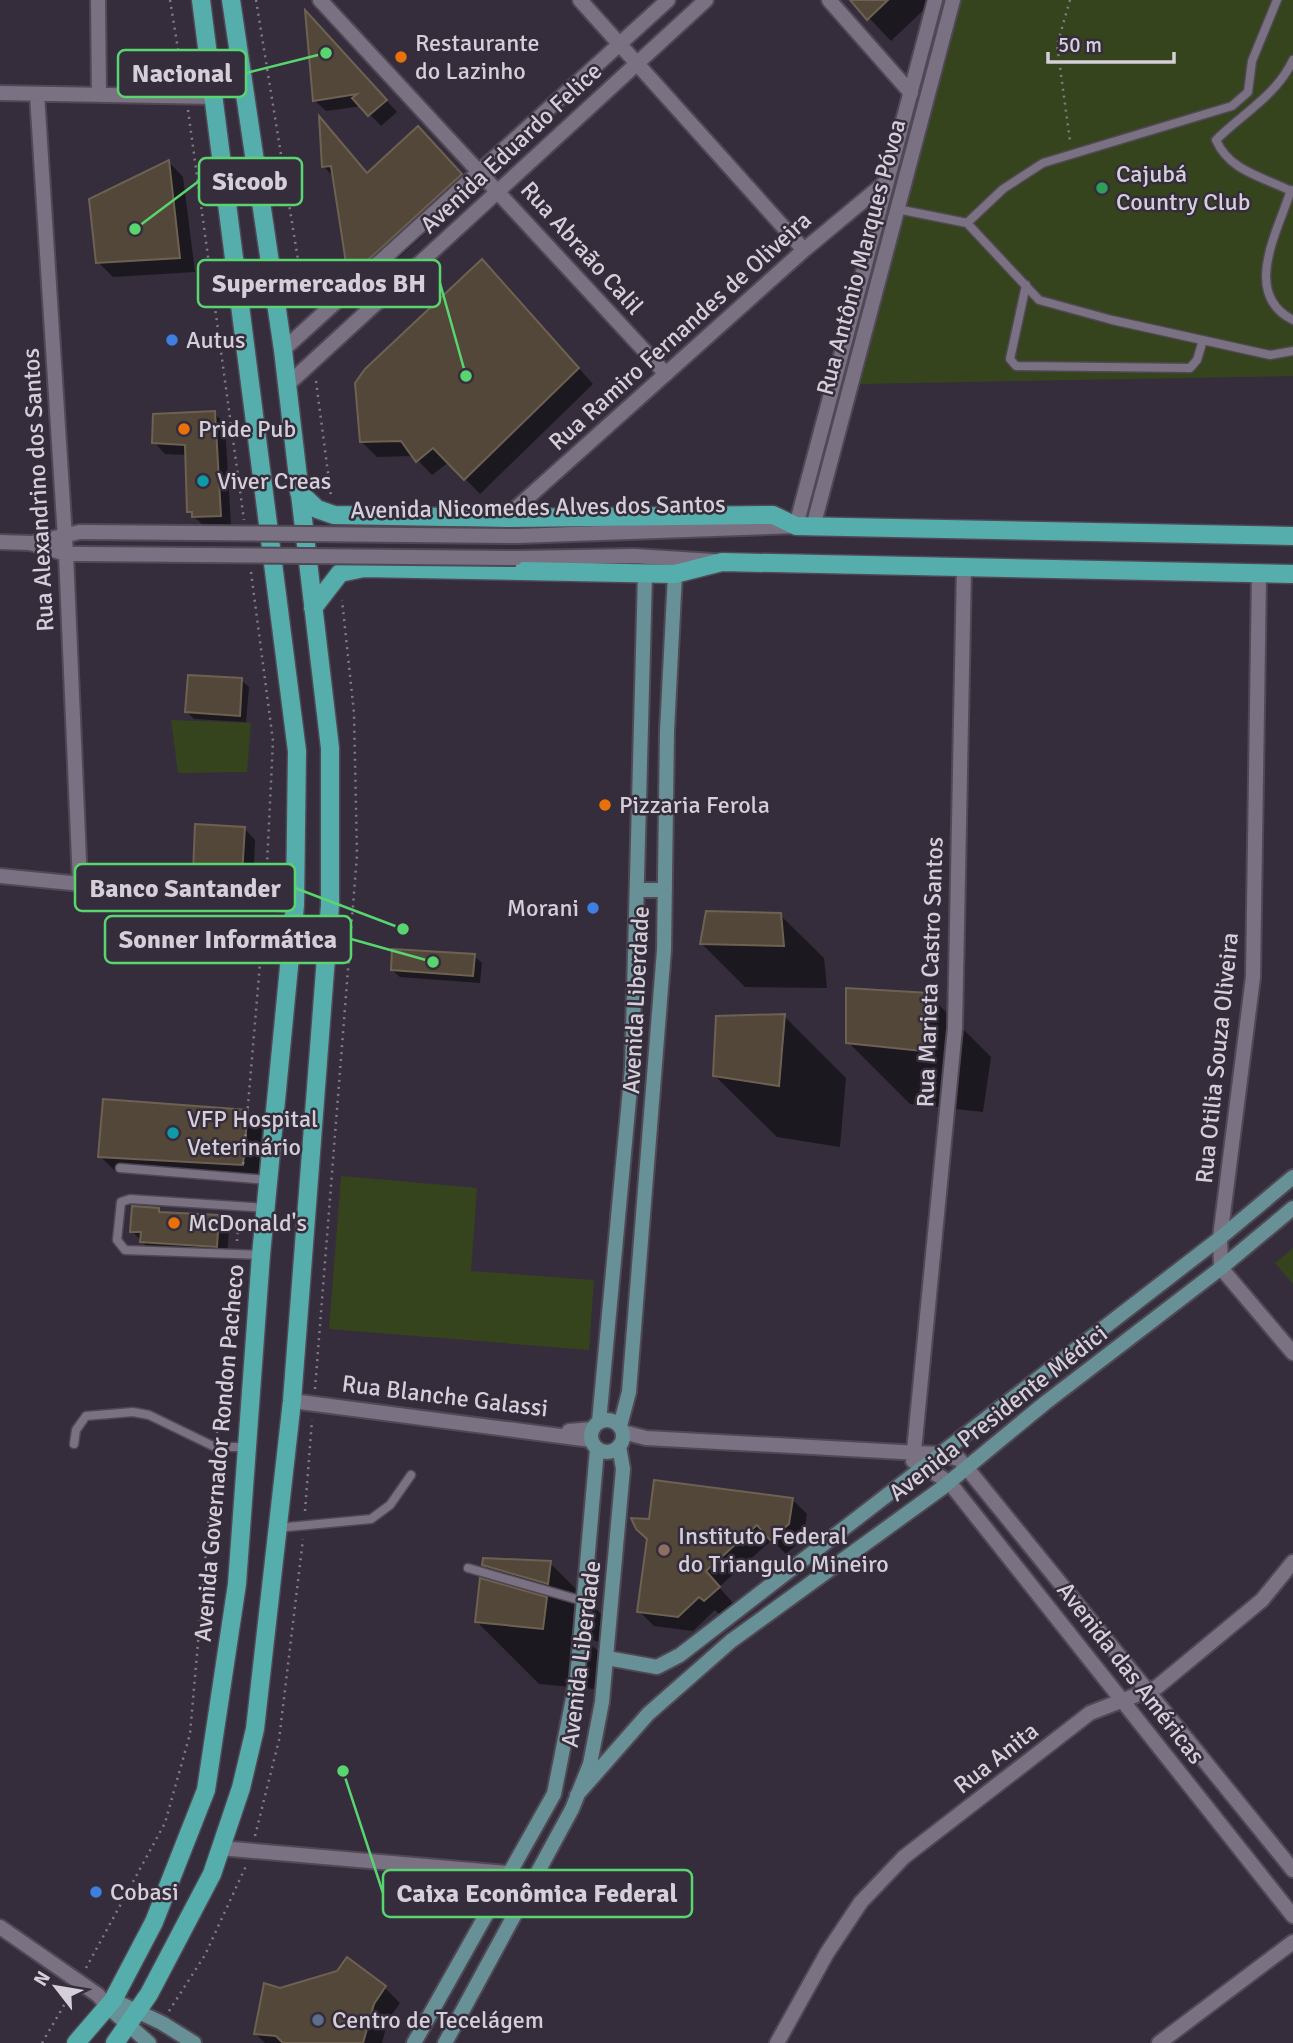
<svg xmlns="http://www.w3.org/2000/svg" width="1293" height="2043" font-family="Signika,sans-serif">
<style>
.green{fill:#36441d}
.shadow{fill:#0007}
.building{fill:#534739;stroke:#6d6152;stroke-width:2}
.lines{fill:none;stroke-linecap:round;stroke-linejoin:round}
.service-casing{stroke:#504955;stroke-width:11}
.minor-casing{stroke:#504955;stroke-width:18}
.tertiary-casing{stroke:#504955;stroke-width:18}
.secondary-casing{stroke:#504955;stroke-width:18}
.primary-casing{stroke:#504955;stroke-width:21}
.path{stroke:#817b87;stroke-width:2.5;stroke-dasharray:2 5;stroke-linecap:butt}
.service{stroke:#7a7182;stroke-width:8}
.minor{stroke:#7a7182;stroke-width:14}
.tertiary{stroke:#7a7182;stroke-width:14}
.secondary{stroke:#679097;stroke-width:14}
.primary{stroke:#55aeac;stroke-width:18}
.tertiary-bridge-casing{stroke:#504955;stroke-width:18;stroke-linecap:butt}
.tertiary-bridge{stroke:#7a7182;stroke-width:14}
.food-dot{fill:#e8710a;stroke:#352d3b;stroke-width:2.5}
.leisure-dot{fill:#2e9e5b;stroke:#352d3b;stroke-width:2.5}
.shop-dot{fill:#3f7fe0;stroke:#352d3b;stroke-width:2.5}
.culture-dot{fill:#0f9aa8;stroke:#352d3b;stroke-width:2.5}
.education-dot{fill:#8d6e63;stroke:#352d3b;stroke-width:2.5}
.service-dot{fill:#5c6f8a;stroke:#352d3b;stroke-width:2.5}
.labels{text-anchor:middle;dominant-baseline:central;stroke-width:5;stroke-linejoin:round;paint-order:stroke}
.poi-label{font-size:24px;fill:#d4cfd8;stroke:#352d3b;text-anchor:start}
.street-label{font-size:24px;fill:#d4cfd8;stroke:#352d3b}
.leader{fill:none;stroke:#59d56f;stroke-width:2.5}
.callout-dot{fill:#59d56f;stroke:#352d3b;stroke-width:2.5}
.callout{fill:#352d3b;stroke:#59d56f;stroke-width:2.5}
.callout-label{font-size:26px;text-anchor:middle;font-weight:bold;fill:#d4cfd8}
</style>
<rect width="100%" height="100%" fill="#352d3b"/>
<path class="green" d="M962 0H1293V376L860 384Z
M171 720 251 723 247 772 178 773Z
M341 1176 477 1188 471 1271 594 1280 589 1350 329 1329Z
M1293 1248V1284L1275 1263Z"/>
<path class="shadow" d="M852 0H934L891 41Z
M316 24 397 112 381 126 362 106 326 111 314 100Z
M332 132 368 174 431 142 474 189 381 274 361 276 348 262 334 177 323 166Z
M169 162 183 177 195 272 113 277 98 262Z
M497 277 593 384 480 494 449 462 432 475 414 456 377 457 362 442Z
M214 413 225 424 231 526 205 527 189 512 187 455 165 454 154 442Z
M241 680 249 687 246 722 194 719 187 712Z
M244 828 255 840 253 886 206 884 195 873Z
M780 915 824 958 827 988 745 987 702 944Z
M474 956 482 963 480 983 400 977 392 970Z
M929 995 991 1057 983 1112 910 1104 848 1042Z
M784 1016 846 1078 840 1147 777 1137 714 1075Z
M247 1112 262 1127 258 1179 115 1171 100 1156Z
M158 1209 163 1214 218 1217 229 1228 227 1257 153 1253 132 1231Z
M792 1499 807 1514 803 1539 786 1554 772 1540 719 1587 733 1603 720 1615 715 1610 693 1631 654 1626 639 1611 651 1521Z
M550 1563 612 1625 610 1645 585 1638 608 1661 605 1690 539 1684 477 1622 507 1588 484 1565Z
M385 1988 400 2003 388 2020 382 2043H265L256 2034 280 1990Z"/>
<path class="building" d="M850 0H888L867 20Z
M305 10 387 100 368 116 352 98 357 94 313 101Z
M319 116 367 173 418 126 462 174 367 261 346 263 331 166 322 167Z
M169 160 180 258 96 263 89 199Z
M482 259 579 368 464 480 433 448 416 462 401 441 360 442 355 383 365 369Z
M215 411 221 516 192 517V512H187L185 445 152 443 153 414Z
M188 675 242 678 240 716 185 712Z
M195 824 245 827 242 875 193 874Z
M706 911 781 913 784 946 700 944Z
M392 949 475 954 473 976 391 970Z
M846 988 929 993 922 1051 846 1043Z
M785 1014 779 1086 713 1076 716 1016Z
M103 1099 248 1110 243 1165 98 1157Z
M132 1206 159 1208V1212L219 1215 217 1247 140 1242 141 1232H130Z
M654 1480 793 1498 789 1524 770 1540 757 1525 706 1571 720 1587 704 1601 699 1597 678 1617 637 1612 647 1539 636 1529 631 1518 649 1519Z
M483 1558 551 1561 548 1584 482 1565Z
M480 1578 547 1597 543 1629 475 1622Z
M347 1957 386 1986 374 2004 363 2043H283L276 2036 254 2034 264 1983 280 1988 337 1971Z"/>
<g class="lines">
<defs>
<path id="service" d="M1293 60C1277 95 1242 114 1216 140 1230 172 1264 177 1293 192
M1291 190C1278 231 1241 294 1293 320
M897 209 967 223 1039 300 1112 320 1270 355 1293 351
M967 223 1003 189 1043 163 1232 106 1248 92 1252 61 1277 0
M1026 285 1010 359 1016 366 1190 368 1197 360 1203 340
M120 1168 268 1180
M261 1255 125 1250 117 1240 121 1202 130 1199 266 1208
M74 1444 76 1430 86 1416 133 1412 149 1415 215 1447H249
M277 1528 371 1519 390 1505 411 1475
M468 1568 583 1601"/>
<path id="minor" d="M98 0 99 95
M320 0 666 374
M580 0 804 250
M829 0 911 93
M0 93 215 97
M37 94 66 554 80 883
M505 518 804 250 887 181
M1259 574 1253 977 1220 1238 1221 1268 1293 1353
M0 876 295 905
M292 1401 591 1440
M569 1431 593 1429
M623 1432 646 1438 938 1454
M913 1461 955 1028 964 567
M220 1848 507 1873 534 1880
M777 2043 827 1953 861 1902 904 1857 1090 1713 1157 1687 1262 1600 1293 1562
M1159 2043 1293 1942"/>
<path id="tertiary" d="M375 266 394 287
M283 350 668 0
M286 386 706 0
M813 527 953 0
M517 536 796 526 935 0
M0 542 30 543 66 554H82
M32 543 80 532
M516 558 634 556 714 561
M938 1454 959 1459 966 1467 1293 1870
M924 1467 949 1482 1293 1916
M0 1927 98 1995 108 2007"/>
<path id="secondary" d="M637 890H665
M591 1436a16 16 0 1 1 32 0a16 16 0 1 1-32 0Z
M599 1422 632 1067 645 574
M620 1426 629 1392 664 950 667 731 675 574
M607 1658 657 1667 680 1655 1220 1238 1293 1177
M577 1795 648 1714 731 1641 942 1488 1045 1403 1221 1268 1293 1208
M113 2000 162 2023 194 2043
M108 2007 149 2043
M414 2043 554 1794 577 1678 597 1449
M445 2043 572 1809 590 1764 602 1702 623 1469 619 1446"/>
<path id="primary" d="M299 492 317 509 334 515 505 518 773 515 796 526 1293 536
M313 608 340 573 364 568 675 574 722 562 1293 574
M76 2043 113 2000 154 1922 206 1790 237 1584 261 1255 295 905 297 751 201 0
M115 2043 149 1994 212 1874 241 1788 255 1729 292 1401 330 905V748L283 350 231 0"/>
</defs>
<use href="#service" class="service-casing"/>
<use href="#minor" class="minor-casing"/>
<use href="#tertiary" class="tertiary-casing"/>
<use href="#secondary" class="secondary-casing"/>
<use href="#primary" class="primary-casing"/>
<path class="path" d="M170 0 183 80
M256 0 306 309
M1070 0 1057 45 1070 141
M188 110 244 520
M316 381 331 496
M251 572 273 741 266 885
M243 1164 264 916
M237 1241 239 1220
M315 1389 357 855 354 713 342 600
M217 1433 235 1265
M305 1511 312 1420
M255 1836 279 1740 303 1539
M86 1968 165 1823 190 1734 214 1460
M169 2011 205 1955 246 1866
M42 2043 70 1995"/>
<use href="#service" class="service"/>
<use href="#minor" class="minor"/>
<use href="#tertiary" class="tertiary"/>
<use href="#secondary" class="secondary"/>
<use href="#primary" class="primary"/>
<defs>
<path id="tertiary-bridge" d="M80 532 517 536
M82 554 516 558"/>
</defs>
<use href="#tertiary-bridge" class="tertiary-bridge-casing"/>
<use href="#tertiary-bridge" class="tertiary-bridge"/>
</g>
<g class="food-dot">
<circle cx="401" cy="57" r="7"/>
<circle cx="184" cy="429" r="7"/>
<circle cx="605" cy="805" r="7"/>
<circle cx="174" cy="1223" r="7"/>
</g>
<circle class="leisure-dot" cx="1102" cy="188" r="7"/>
<g class="shop-dot">
<circle cx="172" cy="340" r="7"/>
<circle cx="593" cy="908" r="7"/>
<circle cx="96" cy="1892" r="7"/>
</g>
<g class="culture-dot">
<circle cx="203" cy="481" r="7"/>
<circle cx="173" cy="1133" r="7"/>
</g>
<circle class="education-dot" cx="664" cy="1550" r="7"/>
<circle class="service-dot" cx="318" cy="2020" r="7"/>
<g class="labels">
<g class="poi-label">
<text x="415" y="43">Restaurante<tspan x="415" dy="28">do Lazinho</tspan></text>
<text x="1116" y="174">Cajubá<tspan x="1116" dy="28">Country Club</tspan></text>
<text x="186" y="340">Autus</text>
<text x="198" y="429">Pride Pub</text>
<text x="217" y="481">Viver Creas</text>
<text x="619" y="805">Pizzaria Ferola</text>
<text x="579" y="908" text-anchor="end">Morani</text>
<text x="187" y="1119">VFP Hospital<tspan x="187" dy="28">Veterinário</tspan></text>
<text x="188" y="1223">McDonald's</text>
<text x="678" y="1536">Instituto Federal<tspan x="678" dy="28">do Triangulo Mineiro</tspan></text>
<text x="110" y="1892">Cobasi</text>
<text x="332" y="2020">Centro de Tecelágem</text>
</g>
<g class="street-label">
<text transform="translate(511 148) rotate(-43)">Avenida Eduardo Felice</text>
<text transform="translate(582 248) rotate(48)">Rua Abraão Calil</text>
<text transform="translate(861 257) rotate(-75)">Rua Antônio Marques Póvoa</text>
<text transform="translate(680 331) rotate(-42)">Rua Ramiro Fernandes de Oliveira</text>
<text transform="translate(38 490) rotate(-93)">Rua Alexandrino dos Santos</text>
<text transform="translate(538 507) rotate(-1)">Avenida Nicomedes Alves dos Santos</text>
<text transform="translate(930 972) rotate(-88)">Rua Marieta Castro Santos</text>
<text transform="translate(636 1000) rotate(-87)">Avenida Liberdade</text>
<text transform="translate(1217 1058) rotate(-84)">Rua Otilia Souza Oliveira</text>
<text transform="translate(445 1396) rotate(7)">Rua Blanche Galassi</text>
<text transform="translate(998 1413) rotate(-38)">Avenida Presidente Médici</text>
<text transform="translate(219 1453) rotate(-85)">Avenida Governador Rondon Pacheco</text>
<text transform="translate(581 1654) rotate(-83)">Avenida Liberdade</text>
<text transform="translate(1131 1673) rotate(52)">Avenida das Américas</text>
<text transform="translate(996 1758) rotate(-38)">Rua Anita</text>
</g>
</g>
<path class="leader" d="M326 53L246 73M135 229L199 181M466 376L440 283M403 929L295 888M433 962L351 939M343 1771L383 1893"/>
<g class="callout-dot">
<circle cx="326" cy="53" r="7"/>
<circle cx="135" cy="229" r="7"/>
<circle cx="466" cy="376" r="7"/>
<circle cx="403" cy="929" r="7"/>
<circle cx="433" cy="962" r="7"/>
<circle cx="343" cy="1771" r="7"/>
</g>
<g class="callout">
<rect x="118" y="50" width="128" height="47" rx="7"/>
<rect x="199" y="158" width="103" height="47" rx="7"/>
<rect x="198" y="260" width="242" height="47" rx="7"/>
<rect x="75" y="864" width="220" height="47" rx="7"/>
<rect x="105" y="916" width="246" height="47" rx="7"/>
<rect x="383" y="1870" width="309" height="47" rx="7"/>
</g>
<g class="callout-label">
<text x="182" y="82">Nacional</text>
<text x="250" y="190">Sicoob</text>
<text x="319" y="292">Supermercados BH</text>
<text x="185" y="897">Banco Santander</text>
<text x="228" y="948">Sonner Informática</text>
<text x="537" y="1902">Caixa Econômica Federal</text>
</g>
<g transform="translate(56 1987) rotate(301)" stroke="#352d3b" stroke-width="5" paint-order="stroke">
<path d="M0-5L12 26L0 18L-12 26Z" fill="#d4cfd8"/>
<text y="-10" font-size="19" font-weight="bold" text-anchor="middle" fill="#d4cfd8">N</text>
</g>
<path d="M1048 52v10h126v-10" fill="none" stroke="#d4cfd8" stroke-width="3.5"/>
<text x="1058" y="52" font-size="21" fill="#d4cfd8" stroke="#352d3b" stroke-width="5" paint-order="stroke">50 m</text>
</svg>
